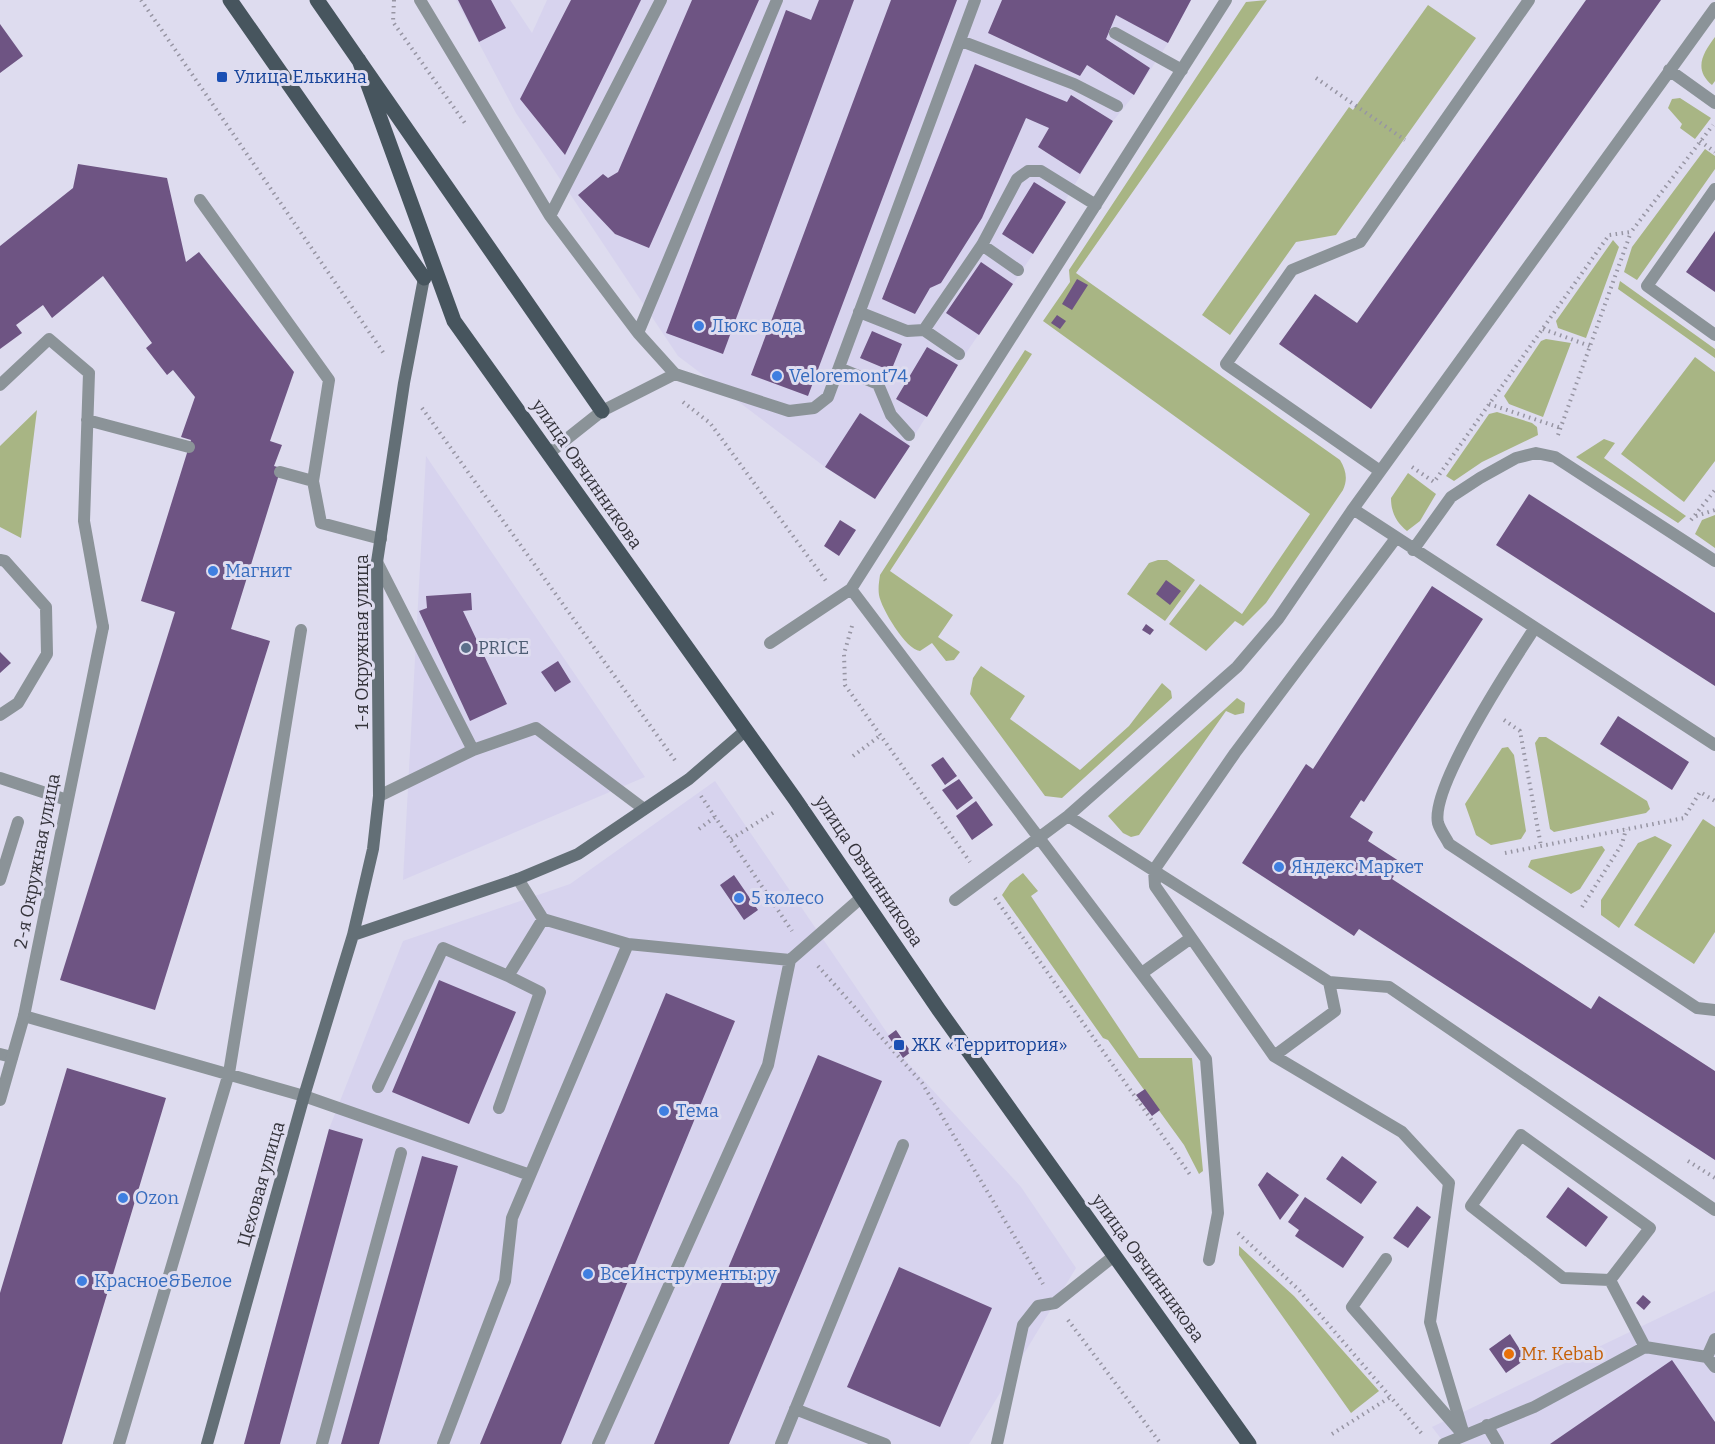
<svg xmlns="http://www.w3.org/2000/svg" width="1715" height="1444" font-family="Bitter,serif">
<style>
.built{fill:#d7d3ee}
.green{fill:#a8b584}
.building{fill:#6e5483}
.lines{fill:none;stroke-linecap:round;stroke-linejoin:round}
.path{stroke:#9795a3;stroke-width:4;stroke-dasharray:1.5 4.5;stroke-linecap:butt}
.lane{stroke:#8b9398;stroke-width:12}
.street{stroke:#8b9398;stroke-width:12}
.secondary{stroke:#636f76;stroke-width:12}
.primary{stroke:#47555e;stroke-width:15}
.transit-dot{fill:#1a4fb4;stroke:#dedcef;stroke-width:2}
.shop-dot{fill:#3f7fe0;stroke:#dedcef;stroke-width:2}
.service-dot{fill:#5c6f8a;stroke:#dedcef;stroke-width:2}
.food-dot{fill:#e8710a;stroke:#dedcef;stroke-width:2}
.labels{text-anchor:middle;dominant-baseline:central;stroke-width:6;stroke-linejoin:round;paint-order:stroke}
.transit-label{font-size:18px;fill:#164399;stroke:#dedcef;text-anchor:start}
.shop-label{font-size:18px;fill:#366cbe;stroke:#dedcef;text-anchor:start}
.street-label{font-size:18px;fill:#34333a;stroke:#dedcef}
.service-label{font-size:18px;fill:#4e5e75;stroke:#dedcef;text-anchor:start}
.food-label{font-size:18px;fill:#c56008;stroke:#dedcef;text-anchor:start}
</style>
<rect width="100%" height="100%" fill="#dedcef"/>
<path class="built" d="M456 0H510L532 33 547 0H1191L1168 43 1134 95 1113 121 1033 254 958 365 875 499 825 467 678 356 516 113Z
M426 456 645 777 403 880Z
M715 781 907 1062 1021 1187 1076 1268 969 1444H244L329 1129 403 941 570 884Z
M1715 1291V1444H1445L1432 1427Z"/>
<path class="green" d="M1267 0 1076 273 1340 460C1346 470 1348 479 1343 490L1266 603 1243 626 1235 621 1206 651 1169 624 1200 584 1242 614 1310 514 1043 321 1070 282 1069 270 1246 2Z
M1428 5 1476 38 1336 235 1296 242 1230 335 1202 315 1349 107 1353 110Z
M1715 37V81L1712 85C1693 69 1703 53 1715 37Z
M1680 98 1711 118 1695 139 1680 128 1682 124 1668 108 1672 99Z
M1705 149 1715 156V169L1637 280 1624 272 1632 247Z
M1613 240 1619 247 1586 338 1558 328 1556 321Z
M1620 281 1715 349V358L1618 289Z
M1546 339 1571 343 1543 417 1509 404 1504 396 1541 341Z
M1025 350 1032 354 890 571 953 615 938 637 960 652 954 660 946 661 932 643 920 651C906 650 881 608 879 595 878 588 879 582 880 575Z
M1695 357 1715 372V461L1684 502 1621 454Z
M37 410 21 538 0 527V446Z
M1497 412 1532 423 1537 427 1538 435 1482 462 1454 481 1446 476 1489 414Z
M1604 439 1615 443 1604 458 1686 516 1678 523 1576 457Z
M1408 473 1436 494 1420 521 1407 531C1396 522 1391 512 1391 498Z
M1715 515V548L1695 534 1702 520Z
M1158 560H1167L1195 580 1165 621 1127 594 1149 563Z
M981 666 1025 696 1010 719 1080 770 1129 726 1162 683 1171 691 1172 698 1062 798 1045 796 970 694 973 678Z
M1237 698 1245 703 1244 713 1235 715 1226 711 1139 835 1131 837 1123 833 1108 816Z
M1539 737H1546L1647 801 1650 809 1646 813 1554 832 1550 829 1535 743Z
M1508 747 1514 755 1526 831 1521 839 1491 845 1476 835 1465 804 1502 748Z
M1703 819 1715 827V932L1694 964 1634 925Z
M1655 836 1672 845 1619 928 1601 915V900L1638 843Z
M1602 846 1605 850 1580 889 1571 894 1528 867 1531 860Z
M1023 873 1038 891 1031 896 1139 1058H1192L1203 1171 1199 1174 1184 1145 1108 1040 1103 1038 1002 895 1010 883Z
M1239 1246 1294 1296 1379 1391 1351 1413 1239 1255Z"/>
<path class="building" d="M458 0H491L506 28 479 42Z
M571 0H641L565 155 520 99Z
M692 0H759L649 248 615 234 578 195 603 174 608 178 618 172Z
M819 0H854L723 354 666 333 786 10 811 20Z
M891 0H957L808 396 751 375Z
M1002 0H1191L1168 43 1116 15 1106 39 1150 68 1134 95 1087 65 1080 76 988 33Z
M1586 0H1661L1371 409 1279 344 1315 294 1357 323Z
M0 24 23 56 0 73Z
M975 64 1067 102 1071 95 1113 121 1080 174 1038 147 1049 128 1026 118 982 218 941 283 930 288 915 314 882 299Z
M78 164 167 178 186 262 199 252 294 372 270 441 282 445 274 466 281 468 231 629 270 641 155 1010 60 980 175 612 141 601 191 440 181 437 195 397 173 370 167 375 146 348 152 343 103 276 52 318 43 305 16 325 22 333 0 349V246L73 188Z
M1034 182 1066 202 1033 254 1002 234Z
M1715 231V292L1686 272Z
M981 262 1013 284 979 335 946 313Z
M1077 279 1088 285 1072 310 1062 304Z
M1057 315 1066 321 1060 329 1051 323Z
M872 331 902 344 891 371 860 358Z
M927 347 958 365 927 417 896 399Z
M860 413 910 446 875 499 825 467Z
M1529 494 1715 613V686L1496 545Z
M840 520 856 530 839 556 824 546Z
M1166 580 1181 591 1170 605 1156 594Z
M1432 586 1483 619 1364 802 1361 800 1350 817 1373 832 1368 841 1402 863 1392 879 1591 1009 1599 996 1715 1071V1160L1359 929 1354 936 1242 863 1306 764 1313 769Z
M471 593 472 610 463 611 507 704 470 721 419 611 427 608 426 596Z
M1146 624 1154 630 1150 635 1142 630Z
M0 652 11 663 0 673Z
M558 661 571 682 555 692 541 672Z
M1618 716 1689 762 1672 790 1600 744Z
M943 757 957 776 945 785 931 765Z
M959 779 973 798 957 810 942 790Z
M976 801 993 825 972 840 956 816Z
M734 875 758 910 744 920 720 885Z
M439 980 516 1012 469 1124 392 1092Z
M666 993 735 1021 561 1444H480Z
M896 1030 911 1052 903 1058 888 1036Z
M818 1055 882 1081 729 1444H654Z
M67 1068 166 1098 62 1444H0V1293Z
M1145 1089 1160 1110 1152 1116 1136 1095Z
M329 1129 363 1139 280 1444H244Z
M422 1156 458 1166 379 1444H341Z
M1342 1156 1377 1182 1361 1204 1326 1179Z
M1267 1172 1299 1195 1280 1220 1258 1185Z
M1568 1187 1608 1217 1586 1247 1546 1217Z
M1305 1197 1364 1237 1343 1268 1295 1236 1299 1230 1288 1222Z
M1417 1206 1431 1217 1408 1248 1393 1238Z
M899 1267 992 1308 940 1427 847 1387Z
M1643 1295 1651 1302 1644 1310 1636 1303Z
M1510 1334 1526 1359 1506 1373 1489 1349Z
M1672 1360 1715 1422V1444H1550Z"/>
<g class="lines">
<path class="path" d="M141 0 385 355
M394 0 393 22 467 126
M1316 78 1405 140
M1700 141 1715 152
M1543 329 1590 346
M683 402 710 423 826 581
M1489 404 1561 428
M422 408 677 763
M1558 435 1631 232
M1412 467 1434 482 1609 235 1631 232 1713 125
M1696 516 1715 510
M1691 520 1715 490
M852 626 844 654 845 685 970 862
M1504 720 1520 731 1541 846
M853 756 881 735
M701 796 792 931
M699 829 715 817
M731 839 776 811
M1505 853 1684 818 1700 792 1715 801
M995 898 1191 1176
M1582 907 1622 844 1626 829
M818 966 922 1083 1043 1284
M1688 1161 1715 1178
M1238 1233 1299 1290 1423 1435
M1068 1320 1161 1444
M1332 1434 1392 1396"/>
<path class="lane" d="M420 0 550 216 638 333
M1115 33 1182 70
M961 41 1074 84 1117 106
M1669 70 1715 103
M1715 189 1647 286 1715 335
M200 200 329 380 313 481 321 523 381 539
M550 216 661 0
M982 245 1018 270
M859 312 907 331 924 330 982 245 1017 179 1028 171H1041L1096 205
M924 330 959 354
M839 368 878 384 891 415 909 435
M675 374 789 411 814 408 828 397 975 0
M0 385 49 339 89 373 84 521 103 627
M87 420 189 447
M549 453 602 411 675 374 638 333 777 0
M1380 471 1226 364 1292 270 1360 242 1529 0
M280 472 313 481
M1353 509 1715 745
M1396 538 1235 753 1154 870 1155 886 1274 1056 1402 1132 1449 1183 1430 1322 1464 1435
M1413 550 1451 497 1480 478 1516 458 1536 453 1555 457 1715 561
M0 560 5 561 46 607 47 654 18 703 0 715
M377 562 473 750
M851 589 1206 1059 1218 1213 1209 1260
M1534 629C1512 663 1430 787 1438 823 1440 830 1446 838 1449 844L1697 1008 1715 1010
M770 643 851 589 1226 0
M0 778 67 800
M379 796 473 750 536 728 644 809
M1068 816 1329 982 1389 987 1715 1210
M0 880 18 822
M955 900 1068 816 1237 667 1278 619 1353 509 1715 8
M628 944 790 960
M1142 973 1191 938
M508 976 543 919
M24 1016 304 1096 530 1175
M0 1054 12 1057
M1274 1056 1335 1011 1329 982
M378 1087 443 948 508 976 540 992 499 1108
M1386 1259 1352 1307 1460 1431
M1610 1280 1563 1278 1471 1206 1521 1135 1650 1228 1610 1280 1645 1347
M1707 1357 1715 1339
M795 1409 885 1444
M1487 1425 1498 1444
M119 1444 229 1073 301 630
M322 1444 401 1153
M443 1444 505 1281 512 1218 628 944 543 919 518 879
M598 1444 768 1065 790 960 862 897
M781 1444 903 1145
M1444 1444 1534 1407 1645 1347 1707 1357 1715 1367"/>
<path class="street" d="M0 1100 24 1016 103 627
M997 1444 1023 1325 1038 1306 1055 1303 1114 1256"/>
<path class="secondary" d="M353 935 518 879 578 854 689 779 746 730
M207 1444 304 1096 353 935 373 849 379 796 377 562 404 383 424 278"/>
<path class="primary" d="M230 0 424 278
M317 0 602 411
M359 60 454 321 795 799 939 1010 1249 1444"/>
</g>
<g class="transit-dot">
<rect x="216" y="71" width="12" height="12" rx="3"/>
<rect x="893" y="1039" width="12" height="12" rx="3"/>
</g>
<g class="shop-dot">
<circle cx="699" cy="326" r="6"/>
<circle cx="777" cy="376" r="6"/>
<circle cx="213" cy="571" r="6"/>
<circle cx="1279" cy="867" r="6"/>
<circle cx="739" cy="898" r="6"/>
<circle cx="664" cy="1111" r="6"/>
<circle cx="123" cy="1198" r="6"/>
<circle cx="588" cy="1274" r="6"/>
<circle cx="82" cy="1281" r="6"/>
</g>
<circle class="service-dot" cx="466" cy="648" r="6"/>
<circle class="food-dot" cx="1509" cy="1354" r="6"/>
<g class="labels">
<g class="transit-label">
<text x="234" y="77">Улица Елькина</text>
<text x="911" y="1045">ЖК «Территория»</text>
</g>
<g class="shop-label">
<text x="711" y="326">Люкс вода</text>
<text x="789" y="376">Veloremont74</text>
<text x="225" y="571">Магнит</text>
<text x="1291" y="867">Яндекс Маркет</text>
<text x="751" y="898">5 колесо</text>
<text x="676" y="1111">Тема</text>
<text x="135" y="1198">Ozon</text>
<text x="600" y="1274">ВсеИнструменты.ру</text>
<text x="94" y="1281">Красное&amp;Белое</text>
</g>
<g class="street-label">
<text transform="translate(587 474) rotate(55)">улица Овчинникова</text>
<text transform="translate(362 642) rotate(-90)">1-я Окружная улица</text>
<text transform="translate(37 861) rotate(-79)">2-я Окружная улица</text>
<text transform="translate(869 871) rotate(56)">улица Овчинникова</text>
<text transform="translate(261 1184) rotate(-74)">Цеховая улица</text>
<text transform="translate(1148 1268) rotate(54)">улица Овчинникова</text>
</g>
<g class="service-label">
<text x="478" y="648">PRICE</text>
</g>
<g class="food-label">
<text x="1521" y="1354">Mr. Kebab</text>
</g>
</g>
</svg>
